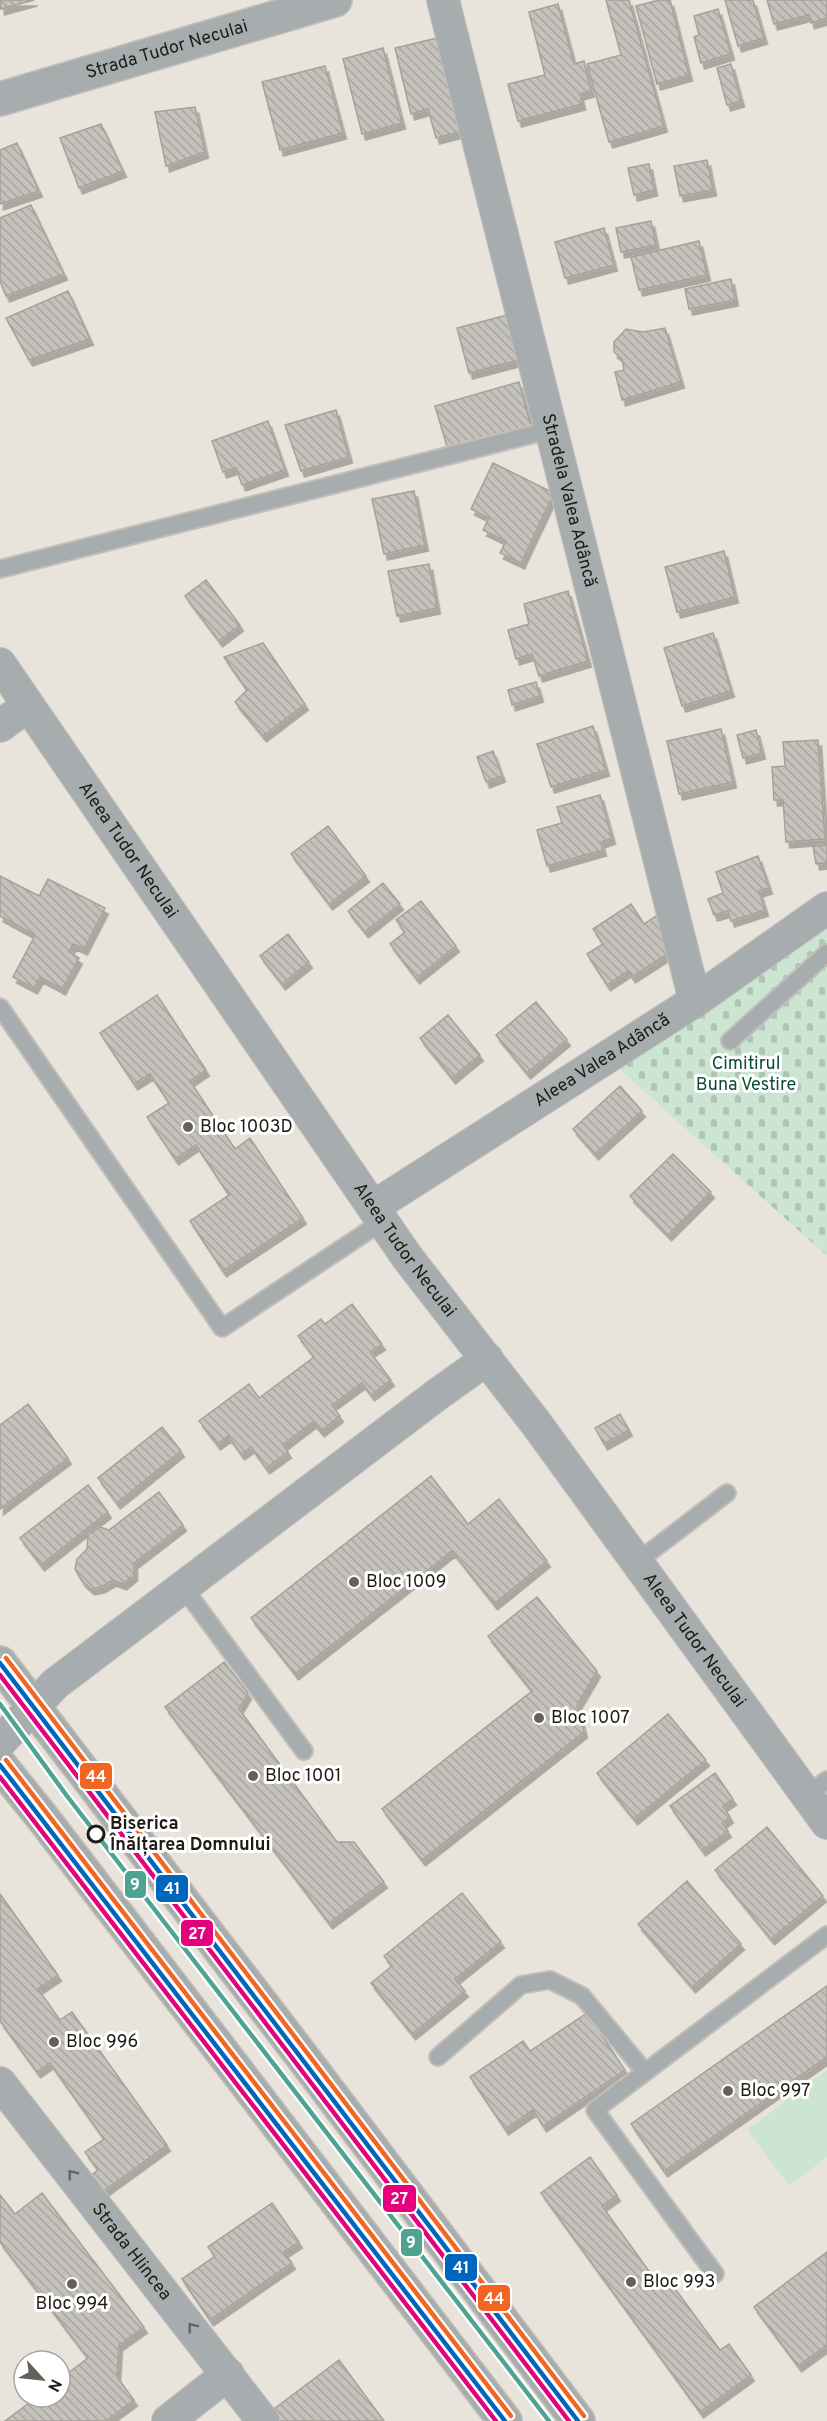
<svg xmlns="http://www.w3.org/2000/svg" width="827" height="2421" font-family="Overpass,sans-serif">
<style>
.green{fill:#cce5d3}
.cemetery{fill:url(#cemetery-stones)}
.building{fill:url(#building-back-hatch);stroke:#a5a19b;stroke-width:1.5;filter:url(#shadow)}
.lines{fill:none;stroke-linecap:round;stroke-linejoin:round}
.service-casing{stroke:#c3bfb8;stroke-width:20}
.minor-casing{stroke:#c3bfb8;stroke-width:34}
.tertiary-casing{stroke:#c3bfb8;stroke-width:36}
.secondary-casing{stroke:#c3bfb8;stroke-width:36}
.service{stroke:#a7adaf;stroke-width:16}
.minor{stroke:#a7adaf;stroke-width:32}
.tertiary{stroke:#a7adaf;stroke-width:33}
.secondary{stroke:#a7acad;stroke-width:33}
.bus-1-casing{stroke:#fff;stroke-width:9}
.bus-2-casing{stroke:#fff;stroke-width:9}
.bus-3-casing{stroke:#fff;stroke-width:9}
.bus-1{stroke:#0065bd;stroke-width:4.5}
.bus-2{stroke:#e5007d;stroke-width:4.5}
.bus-3{stroke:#f26522;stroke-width:4.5}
.tram-1-casing{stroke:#fff;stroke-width:9}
.tram-1{stroke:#4ea391;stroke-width:4.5}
.oneway{stroke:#626462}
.poi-dot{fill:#65615a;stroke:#fff;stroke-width:2}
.stop-dot{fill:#fff;stroke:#1e1b15;stroke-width:3}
.labels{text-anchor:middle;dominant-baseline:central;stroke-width:6;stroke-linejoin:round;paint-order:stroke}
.street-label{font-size:18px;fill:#1e1b15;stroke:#fff}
.park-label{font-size:18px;fill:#094c33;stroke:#fff}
.poi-label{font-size:18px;fill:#1e1b15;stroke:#fff;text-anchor:start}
.stop-label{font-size:18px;font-weight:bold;fill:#1e1b15;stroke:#fff;text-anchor:start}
.line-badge{stroke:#fff;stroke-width:2}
.badge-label{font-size:16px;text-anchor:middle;font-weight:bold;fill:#fff}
</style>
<defs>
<pattern id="cemetery-stones" width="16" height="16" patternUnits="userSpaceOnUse" patternTransform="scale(1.5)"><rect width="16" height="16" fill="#cce5d3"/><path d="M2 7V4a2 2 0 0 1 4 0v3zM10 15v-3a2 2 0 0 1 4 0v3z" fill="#afc4b4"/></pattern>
<pattern id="building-back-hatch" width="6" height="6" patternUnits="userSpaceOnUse" patternTransform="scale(1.5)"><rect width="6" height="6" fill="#c5c1bb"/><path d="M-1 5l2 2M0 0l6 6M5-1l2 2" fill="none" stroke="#a9a5a0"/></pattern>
<filter id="shadow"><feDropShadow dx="3.5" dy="6" stdDeviation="0" flood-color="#0004"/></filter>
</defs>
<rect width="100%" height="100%" fill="#e8e4db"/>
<path class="green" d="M827 2070V2157L789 2186 747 2130Z"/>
<path class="cemetery" d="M827 922V1256L616 1066Z"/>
<path class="building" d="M0 0H34L1 9Z
M606 0H629L664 126 609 142 587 64 621 55Z
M659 0H670L689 75 657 84 636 6Z
M725 0H753L764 38 738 46Z
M767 0H827V18L811 23 809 15 774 24Z
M558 4 574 64 584 61 591 91 580 94 582 104 518 121 508 84 545 75 529 12Z
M718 9 731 54 701 63 694 37 699 35 694 16Z
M437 38 460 132 436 138 428 109 411 114 395 48Z
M383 48 402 123 362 134 343 59Z
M731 64 741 101 727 105 717 68Z
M325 66 343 133 280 150 262 82Z
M195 107 205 152 166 166 155 112Z
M101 124 123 171 79 188 60 138Z
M17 143 39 191 0 204V150Z
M707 160 713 190 680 196 674 166Z
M649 164 654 190 634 195 628 168Z
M31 205 64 274 6 296 0 281V218Z
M651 221 656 245 621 252 616 228Z
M604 228 614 265 565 278 555 242Z
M699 241 707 275 639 290 631 257Z
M731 279 735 300 689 309 685 289Z
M68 291 90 339 29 360 6 318Z
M515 313 527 358 469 373 457 328Z
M665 328 681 382 622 400 615 372 624 370 622 359 614 352V342L626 329 643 332Z
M519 382 531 426 448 450 435 406Z
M336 410 349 457 301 471 285 425Z
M268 421 285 470 242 485 236 468 223 472 212 441Z
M493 463 554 493 521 563 500 553 506 541 483 530 489 518 471 509Z
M414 491 425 545 384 554 372 499Z
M724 551 735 597 677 612 665 567Z
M429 564 437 608 397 616 388 571Z
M206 580 240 625 219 641 185 596Z
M568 591 588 661 539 676 532 654 516 659 508 630 529 624 524 604Z
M713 633 731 691 682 706 664 648Z
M263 643 305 704 263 736 235 702 247 690 224 657Z
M536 682 540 696 512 705 508 690Z
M593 726 606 770 551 787 537 744Z
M721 729 733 782 679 794 667 741Z
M756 730 762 753 743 758 737 735Z
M818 740 825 839 786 842 783 800H774L772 767 785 766 783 742Z
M493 751 502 776 486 782 477 757Z
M600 795 612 838 601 842 603 850 547 866 537 830 562 823 557 807Z
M328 826 366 876 329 904 291 854Z
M827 845V863L816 864 813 846Z
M758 856 769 888 759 891 765 910 731 921 728 911 714 915 708 899 723 893 716 872Z
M0 876 39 896 48 879 105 908 84 949 73 944 69 952 79 958 62 989 40 977 34 988 13 977 35 935 0 916Z
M383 883 400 904 365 932 348 911Z
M421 901 456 946 416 978 390 944 405 932 396 920Z
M631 904 644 924 656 916 672 942 664 947 669 953 632 977 628 971 607 985 587 954 603 944 593 929Z
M288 934 309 962 282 984 260 956Z
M157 995 206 1070 190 1081 235 1149 250 1138 303 1218 223 1271 190 1221 229 1195 196 1145 175 1159 147 1117 169 1103 150 1074 134 1084 100 1033Z
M536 1002 567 1040 527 1073 496 1035Z
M448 1015 480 1055 452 1078 420 1038Z
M620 1086 642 1111 595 1154 573 1129Z
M673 1154 711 1192 668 1235 630 1196Z
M352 1304 382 1344 370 1352 391 1380 371 1395 362 1383 332 1405 340 1416 321 1431 313 1422 283 1445 288 1452 266 1468 251 1447 241 1454 228 1436 217 1444 199 1421 249 1384 259 1398 314 1357 298 1336 321 1319 325 1324Z
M28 1404 68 1458 0 1509V1425Z
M620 1414 629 1430 604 1444 595 1428Z
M162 1427 181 1451 117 1503 98 1478Z
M431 1476 468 1524 499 1499 547 1561 494 1604 452 1551 295 1674 251 1618Z
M88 1485 108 1512 41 1565 20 1538Z
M159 1492 183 1525 134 1563V1575L123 1584 113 1580 101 1587 91 1589 82 1581 75 1569 77 1559 87 1549 88 1535 100 1527 109 1530Z
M537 1597 597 1671 577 1705 584 1732 422 1860 382 1809 532 1691 488 1636Z
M224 1662 248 1693 239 1709 337 1842H354L384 1882 329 1923 165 1707Z
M668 1714 706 1760 634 1819 597 1773Z
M715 1773 733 1799 723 1806 730 1817 722 1823 728 1831 702 1850 670 1806Z
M767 1827 823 1896 771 1939 715 1870Z
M687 1881 741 1944 692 1987 638 1924Z
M462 1893 501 1942 455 1979 465 1991 412 2034 371 1983 392 1966 384 1956Z
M0 1894 58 1975 38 1989 60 2020 72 2012 167 2145 101 2193 89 2177 98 2170 85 2152 104 2139 50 2063 37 2072 0 2021Z
M827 1986V2057L664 2171 631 2124Z
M587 2013 625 2070 543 2126 533 2110 505 2129 470 2077 523 2041 530 2051Z
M590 2157 617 2195 602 2206 659 2285 668 2279 720 2350 729 2344 751 2375 700 2412 541 2193Z
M42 2193 144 2327 119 2345 117 2377 134 2400 106 2421H5L37 2397H60V2379L88 2358 0 2242V2195L15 2214Z
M272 2203 299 2242 284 2252 292 2263 210 2320 182 2279 215 2256 208 2247Z
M827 2252V2345L798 2366 754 2307Z
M339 2360 384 2421H264L262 2418Z"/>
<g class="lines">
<defs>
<path id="service" d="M0 569 550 430
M0 1007 222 1328 383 1221
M730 1041 827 953
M637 1562 727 1493
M183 1587 304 1751
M807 1795 827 1780
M438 2057 521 1985 550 1980 582 1996 645 2072
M715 2274 595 2110 827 1935"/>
<g id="minor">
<path id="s1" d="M443 0 695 1001"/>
<path id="s2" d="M0 664 407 1257 535 1422 827 1823"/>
<path d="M0 726 28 706"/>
<path id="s3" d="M373 1207 695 1001 827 908"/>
<path d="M0 1742 55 1684 438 1394 487 1359"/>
<path id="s4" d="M0 2083 263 2421"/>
<path d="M168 2421 228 2374"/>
</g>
<g id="tertiary">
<path id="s5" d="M0 99 335 0"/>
</g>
<path id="secondary" d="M0 1663 304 2059 578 2421
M0 1765 42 1817 505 2421"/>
</defs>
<use href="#service" class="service-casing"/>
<use href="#minor" class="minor-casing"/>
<use href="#tertiary" class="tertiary-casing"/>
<use href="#secondary" class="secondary-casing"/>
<use href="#service" class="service"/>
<use href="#minor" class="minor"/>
<use href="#tertiary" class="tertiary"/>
<use href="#secondary" class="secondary"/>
<defs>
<path id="bus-1" d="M0 1663 578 2421
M0 1765 505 2421"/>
<path id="bus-2" d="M0 1675 569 2421
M0 1777 496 2421"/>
<path id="bus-3" d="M6 1658 584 2416
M6 1760 511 2416"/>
</defs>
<use href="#bus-1" class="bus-1-casing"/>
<use href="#bus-2" class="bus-2-casing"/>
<use href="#bus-3" class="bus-3-casing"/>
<use href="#bus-1" class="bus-1"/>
<use href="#bus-2" class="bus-2"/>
<use href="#bus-3" class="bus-3"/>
<defs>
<path id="tram-1" d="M0 1704 67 1796 549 2421"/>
</defs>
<use href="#tram-1" class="tram-1-casing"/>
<use href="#tram-1" class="tram-1"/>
</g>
<defs><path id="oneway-chevron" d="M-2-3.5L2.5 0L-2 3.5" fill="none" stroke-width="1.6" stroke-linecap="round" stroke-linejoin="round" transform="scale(1.5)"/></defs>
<g class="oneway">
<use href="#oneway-chevron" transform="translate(72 2174) rotate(-128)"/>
<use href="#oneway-chevron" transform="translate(192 2327) rotate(-128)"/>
</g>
<g class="poi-dot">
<circle cx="188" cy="1127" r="6"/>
<circle cx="354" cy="1582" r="6"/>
<circle cx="539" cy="1718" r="6"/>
<circle cx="253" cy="1776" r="6"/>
<circle cx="54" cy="2042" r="6"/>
<circle cx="728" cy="2091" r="6"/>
<circle cx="631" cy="2282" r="6"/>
<circle cx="72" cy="2284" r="6"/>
</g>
<circle class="stop-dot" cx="96" cy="1834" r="8"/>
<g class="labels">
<g class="street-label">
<text stroke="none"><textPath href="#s5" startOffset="174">Strada Tudor Neculai</textPath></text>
<text stroke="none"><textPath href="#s1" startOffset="516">Stradela Valea Adâncă</textPath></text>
<text stroke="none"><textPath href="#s2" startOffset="226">Aleea Tudor Neculai</textPath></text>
<text stroke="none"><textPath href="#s3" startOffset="272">Aleea Valea Adâncă</textPath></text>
<text stroke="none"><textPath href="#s2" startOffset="712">Aleea Tudor Neculai</textPath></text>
<text stroke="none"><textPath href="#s2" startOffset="1198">Aleea Tudor Neculai</textPath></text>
<text stroke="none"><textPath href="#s4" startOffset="214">Strada Hlincea</textPath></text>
</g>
<g class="park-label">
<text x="746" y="1064">Cimitirul<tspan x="746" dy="21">Buna Vestire</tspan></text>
</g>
<g class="poi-label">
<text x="200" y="1127">Bloc 1003D</text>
<text x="366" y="1582">Bloc 1009</text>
<text x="551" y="1718">Bloc 1007</text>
<text x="265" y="1776">Bloc 1001</text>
<text x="66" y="2042">Bloc 996</text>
<text x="740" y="2091">Bloc 997</text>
<text x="643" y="2282">Bloc 993</text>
<text x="72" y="2304" text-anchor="middle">Bloc 994</text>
</g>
<g class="stop-label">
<text x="110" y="1824">Biserica<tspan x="110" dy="21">Înălțarea Domnului</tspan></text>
</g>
</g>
<g class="line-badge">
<rect x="79" y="1762" width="34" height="28" rx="6" fill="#f26522"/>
<rect x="124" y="1870" width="23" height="29" rx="6" fill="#4ea391"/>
<rect x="155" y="1874" width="34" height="29" rx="6" fill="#0065bd"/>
<rect x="180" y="1919" width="34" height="28" rx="6" fill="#e5007d"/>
<rect x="382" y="2184" width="35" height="29" rx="6" fill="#e5007d"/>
<rect x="400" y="2228" width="23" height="29" rx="6" fill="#4ea391"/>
<rect x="444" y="2253" width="34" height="29" rx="6" fill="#0065bd"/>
<rect x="477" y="2284" width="34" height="28" rx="6" fill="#f26522"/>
</g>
<g class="badge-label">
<text x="96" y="1782">44</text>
<text x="135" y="1890">9</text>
<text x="172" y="1894">41</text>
<text x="197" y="1939">27</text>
<text x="399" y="2204">27</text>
<text x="411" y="2248">9</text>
<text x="461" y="2273">41</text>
<text x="494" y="2304">44</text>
</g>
<g transform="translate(42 2379) rotate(117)"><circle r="28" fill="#ffffff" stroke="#a5a4a1" stroke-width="1.5"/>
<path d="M0-4.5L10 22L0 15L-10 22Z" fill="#65615a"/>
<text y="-9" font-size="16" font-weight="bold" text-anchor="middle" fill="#1e1b15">N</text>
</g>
</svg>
